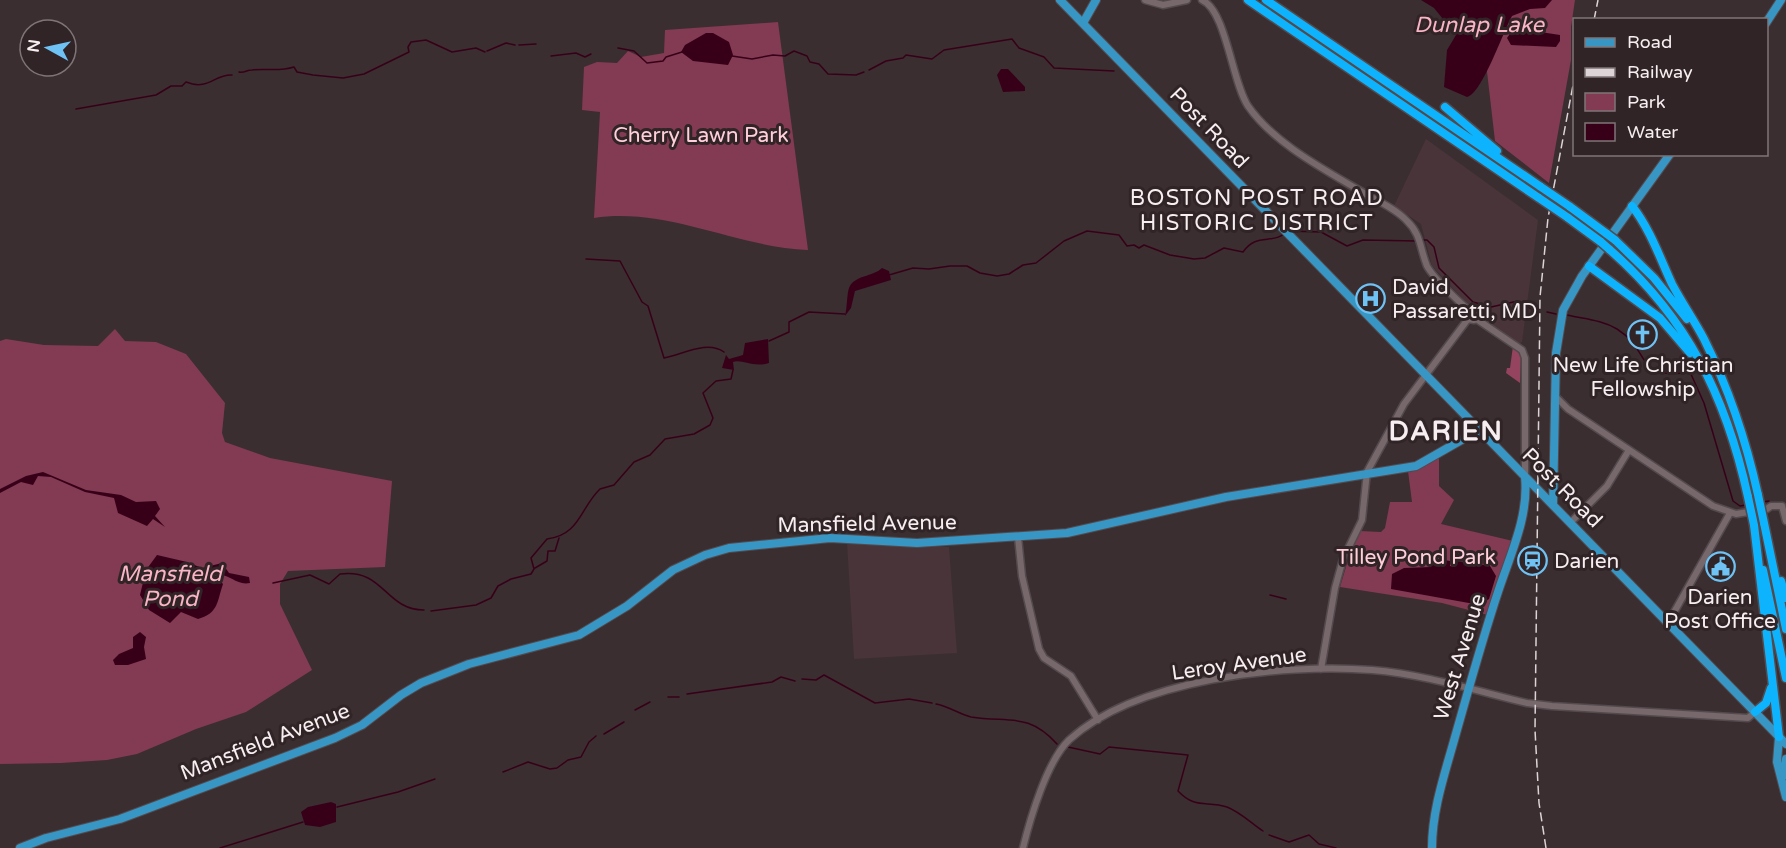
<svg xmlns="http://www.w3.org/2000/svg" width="1786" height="848" font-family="'Varela Round',sans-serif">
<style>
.built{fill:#483439}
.green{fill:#833a53}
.forest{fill:#94445e}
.water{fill:#380018}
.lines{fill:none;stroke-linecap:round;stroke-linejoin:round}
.stream{stroke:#380018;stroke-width:1.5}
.minor-casing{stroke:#544a4d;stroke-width:9}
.major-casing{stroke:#544a4d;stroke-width:10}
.highway-casing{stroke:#544a4d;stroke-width:11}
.minor{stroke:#77686c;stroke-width:6}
.major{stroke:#3796c3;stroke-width:8}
.highway{stroke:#0db4fd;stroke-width:8}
.rail{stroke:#dcd4d6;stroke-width:1.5;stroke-dasharray:9 4.5;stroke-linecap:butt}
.highway-bridge-casing{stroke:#544a4d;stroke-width:11;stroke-linecap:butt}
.highway-bridge{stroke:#0db4fd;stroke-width:8}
.labels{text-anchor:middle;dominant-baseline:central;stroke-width:6;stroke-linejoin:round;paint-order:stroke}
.street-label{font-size:21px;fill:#f6eef0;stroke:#302427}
.park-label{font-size:21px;fill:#ffcfdb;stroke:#302427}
.poi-label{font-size:21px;fill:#f6eef0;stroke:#302427;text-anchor:start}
.water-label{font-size:22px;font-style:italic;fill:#f9b4c6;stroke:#302427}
.neighbourhood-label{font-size:22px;letter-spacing:1.5px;fill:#f6eef0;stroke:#302427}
.district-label{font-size:27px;font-weight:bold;letter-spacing:1.5px;fill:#f6eef0;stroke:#302427}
</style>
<rect width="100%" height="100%" fill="#3a2e31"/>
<path class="built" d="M1426 139 1538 220 1522 342 1518 344 1498 331 1470 307 1432 266 1421 224 1394 206Z
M847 543 949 547 957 653 854 659Z"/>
<path class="green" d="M1460 0H1575L1571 27V60L1549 183 1495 141 1480 11Z
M778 22 808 250C735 247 667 207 594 218L600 112 582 110 584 67 597 62 617 63 628 51 641 57 664 53 665 30Z
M115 329 125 341 156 342 186 354 225 403 222 433 225 442 270 458 392 481 385 567 288 571 280 584V604L312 670 246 712 196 729 137 754 107 760 61 763 0 764V341L6 339 44 345 98 346Z
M1439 458V486L1454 500 1441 524 1513 541 1488 615 1442 603 1340 587 1353 543 1360 531 1381 532 1385 528 1390 502H1412L1408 471 1418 469Z"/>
<path class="forest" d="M1513 346 1521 353 1520 383 1506 373 1507 368H1510Z"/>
<path class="water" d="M1421 0H1552L1545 8 1530 9 1512 16C1503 32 1482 94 1467 97L1444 87 1447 50 1456 35 1434 8Z
M1514 28 1560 35V41L1556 47 1511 45 1507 38Z
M706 33H713L729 42 733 55 728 65 693 61 681 52 685 45Z
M1008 69 1025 87V91L1003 92 997 75 1001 69Z
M882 268 889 271 891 280 855 291 851 308 845 316C847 309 847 293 849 288 854 275 873 277 882 268Z
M768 339 769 363C753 368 742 359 733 362L734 370 722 368 726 355 729 359 743 355 745 343Z
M43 472 86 490 121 495 136 502 156 501 160 509 155 516 165 527 153 519 147 526 118 513 114 498 85 492 51 477 38 476 33 485 21 482 0 493V489L26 476Z
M157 555 187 562 202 568 222 563 229 573 249 577 250 583C236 586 230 573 215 575L223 584C217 601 219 613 198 619L181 612 170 623 149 610 140 595 146 570Z
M1432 558 1450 561V566L1455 567 1457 561 1490 566 1496 576 1489 599 1480 605 1391 589 1392 574 1404 568 1431 567Z
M140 632 146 637 144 647 146 659 128 665H115L113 660 119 654 133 648V637Z
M331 802 336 804V822L320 827 305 825 301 812 308 807Z"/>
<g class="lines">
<path class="stream" d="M519 45 536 44
M618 48 634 51 647 63 663 61 666 57 682 52
M487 51 506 43 515 45
M551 56 576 53 585 57 591 54
M732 56 752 59 773 55 785 56 794 51 807 56 810 62 819 64 828 74 856 75 864 72
M869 70 886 61 903 58 906 55 932 59 944 50 1012 39 1019 48 1044 57 1054 68 1114 71
M239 72C245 73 246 70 252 70 267 68 278 72 294 67L297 72 313 75 343 78 364 74 409 52 408 47 411 42 426 40 452 52 476 48 485 52
M76 109 156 95 171 86H182L186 82C209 91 214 74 232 75
M1288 231 1321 232 1347 246 1363 240 1417 241
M1422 240H1427L1434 247 1439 268 1473 302 1491 307 1518 301 1537 312
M586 259 620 261 642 302 648 306 664 358C684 354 707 340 724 352
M889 275 913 268 929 269 950 266H967L980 273 997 276 1009 274 1023 265 1036 263 1064 241 1087 231 1119 235 1127 246 1134 245 1139 248 1144 245 1170 255 1194 259 1205 258 1224 248 1243 252C1256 233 1271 244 1284 234
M1547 312 1556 314
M1567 315C1584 319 1602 320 1617 329 1652 351 1634 381 1690 372L1704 403 1733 501 1740 506 1746 505
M769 341 789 332V322L809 312 845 314
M1762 502 1769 501
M535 568 547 561 548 551H555L559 538
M273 583 310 575 329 584 340 574C384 568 385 610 424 610
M1270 595 1286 599
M431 611 476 605 491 598 498 586 511 579 531 574 534 569 531 558 547 539C580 535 580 508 600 489L614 485 634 462 650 455 665 439 694 434 710 425 713 418 703 393 716 381 731 379 733 370
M802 679 816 680 824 675 875 703 909 699 932 703
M687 694 772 682 781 677 795 681
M668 697H679
M936 704C948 706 959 714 971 717 1009 723 1028 712 1057 744
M635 710 650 702
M604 734 624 722
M1068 747 1100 754 1109 747 1188 755 1178 791C1196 810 1207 800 1227 807 1240 812 1251 823 1263 831
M503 772 528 762 550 769 557 768 568 760 581 757 589 742 596 736
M337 807 398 792 435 779
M1269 835 1289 842 1309 835 1319 844 1336 848
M220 848 303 822"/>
<defs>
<path id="minor" d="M1145 0 1163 5 1187 0
M1202 0C1226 10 1232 82 1248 106 1275 145 1329 172 1369 196 1382 203 1397 210 1407 221 1421 234 1420 249 1427 266 1432 276 1465 309 1475 314L1474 320 1468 319 1465 308
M1475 318 1522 350 1525 358V477
M1555 396 1568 409 1713 506 1736 514 1767 509 1771 506H1782
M1782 506 1786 521
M1570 523 1607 486 1629 450
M1018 537 1022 576 1039 649 1044 658 1071 676 1098 720
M1668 623 1730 513
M1321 669 1335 588 1343 559 1362 520 1367 472 1404 404 1468 319
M1023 848C1030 819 1047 761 1069 740 1136 679 1284 663 1372 670 1423 674 1477 691 1527 703L1552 706 1748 718 1755 712"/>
<path id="major" d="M1060 0 1786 744
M1083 23 1096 0
M1766 23 1781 0
M1553 505 1556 353 1563 310 1582 276 1670 154
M1779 737 1777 762 1786 797
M1783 776 1786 759
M20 848 46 838 120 819 335 738 362 725 401 695 421 683 469 664 579 635 627 606 673 570 705 555 729 548 830 538 917 543 1067 533 1226 497 1416 466 1479 430
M1432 848C1432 810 1445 773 1455 737 1469 688 1482 640 1498 592 1510 555 1529 517 1525 477"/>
<path id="highway" d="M1248 0 1539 198
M1266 0 1541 187
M1445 107 1497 151
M1569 206 1607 234
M1632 206C1650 229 1660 258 1672 284 1682 303 1694 320 1704 339 1729 389 1746 440 1758 495
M1567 217 1601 242
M1615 240 1654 278 1687 319
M1609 249C1687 317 1726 396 1748 497
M1589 266 1660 318 1690 353
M1764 523 1786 629
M1754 525 1779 737
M1763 570 1786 678
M1781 581 1786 598
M1755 712 1766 703 1771 688"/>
</defs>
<use href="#minor" class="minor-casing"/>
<use href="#major" class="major-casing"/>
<use href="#highway" class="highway-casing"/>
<use href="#minor" class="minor"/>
<use href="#major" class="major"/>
<use href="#highway" class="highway"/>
<path class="rail" d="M1594 20 1598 0
M1546 848 1539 803 1535 730 1540 297 1548 218 1574 80"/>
<defs>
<path id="highway-bridge" d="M1541 187 1569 206
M1539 198 1567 217
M1607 234 1615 240
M1601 242 1609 249
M1758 495 1764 523
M1748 497 1754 525"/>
</defs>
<use href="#highway-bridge" class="highway-bridge-casing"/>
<use href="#highway-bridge" class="highway-bridge"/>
</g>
<defs>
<symbol id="hospital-ring" viewBox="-11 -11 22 22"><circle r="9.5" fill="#302427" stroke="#6fc2f4" stroke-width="1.5"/><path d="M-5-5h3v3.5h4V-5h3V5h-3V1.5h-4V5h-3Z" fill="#6fc2f4"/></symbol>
<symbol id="church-ring" viewBox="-11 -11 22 22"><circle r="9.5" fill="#302427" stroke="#6fc2f4" stroke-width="1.5"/><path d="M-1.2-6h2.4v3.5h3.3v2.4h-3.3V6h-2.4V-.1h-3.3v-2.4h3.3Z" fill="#6fc2f4"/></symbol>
<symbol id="station-ring" viewBox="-11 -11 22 22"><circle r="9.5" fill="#302427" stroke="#6fc2f4" stroke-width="1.5"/><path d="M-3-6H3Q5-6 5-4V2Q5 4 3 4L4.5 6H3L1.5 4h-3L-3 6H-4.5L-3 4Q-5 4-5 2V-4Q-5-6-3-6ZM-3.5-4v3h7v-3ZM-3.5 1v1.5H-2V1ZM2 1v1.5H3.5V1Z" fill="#6fc2f4"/></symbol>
<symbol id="civic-ring" viewBox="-11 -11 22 22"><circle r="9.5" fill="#302427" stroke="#6fc2f4" stroke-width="1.5"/><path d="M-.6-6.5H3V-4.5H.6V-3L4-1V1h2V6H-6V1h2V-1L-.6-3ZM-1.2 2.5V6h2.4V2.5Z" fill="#6fc2f4"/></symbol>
</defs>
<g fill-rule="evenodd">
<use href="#hospital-ring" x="1354" y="282" width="33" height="33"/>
<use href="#church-ring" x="1626" y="318" width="33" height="33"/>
<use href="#station-ring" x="1516" y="544" width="33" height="33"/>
<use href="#civic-ring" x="1704" y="550" width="33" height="33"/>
</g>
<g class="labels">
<g class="street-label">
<text transform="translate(1209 128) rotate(46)">Post Road</text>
<text transform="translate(1562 488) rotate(45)">Post Road</text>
<text transform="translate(867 524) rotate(-1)">Mansfield Avenue</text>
<text transform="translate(1460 657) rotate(-73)">West Avenue</text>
<text transform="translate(1239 664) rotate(-8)">Leroy Avenue</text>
<text transform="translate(265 742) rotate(-21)">Mansfield Avenue</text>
</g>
<g class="park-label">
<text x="701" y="135">Cherry Lawn Park</text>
<text x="1416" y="557">Tilley Pond Park</text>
</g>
<g class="poi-label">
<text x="1392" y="287">David<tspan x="1392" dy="24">Passaretti, MD</tspan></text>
<text x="1643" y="365" text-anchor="middle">New Life Christian<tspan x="1643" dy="24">Fellowship</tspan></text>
<text x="1554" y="561">Darien</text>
<text x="1720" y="597" text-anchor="middle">Darien<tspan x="1720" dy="24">Post Office</tspan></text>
</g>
<g class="water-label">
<text x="1479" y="25">Dunlap Lake</text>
<text x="170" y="574">Mansfield<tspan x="170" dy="25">Pond</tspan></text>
</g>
<g class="neighbourhood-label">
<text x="1257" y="198">BOSTON POST ROAD<tspan x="1257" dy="25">HISTORIC DISTRICT</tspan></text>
</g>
<g class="district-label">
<text x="1446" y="431">DARIEN</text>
</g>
</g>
<rect x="1573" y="18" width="195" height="138" fill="#302427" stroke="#7f7577" stroke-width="1.5"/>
<rect x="1585" y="38" width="30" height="9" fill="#3796c3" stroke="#7f7577" stroke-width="1.5"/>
<text x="1627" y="48" font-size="18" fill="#f6eef0">Road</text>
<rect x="1585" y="68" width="30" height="9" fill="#dcd4d6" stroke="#7f7577" stroke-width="1.5"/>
<text x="1627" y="78" font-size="18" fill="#f6eef0">Railway</text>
<rect x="1585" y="93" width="30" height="18" fill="#833a53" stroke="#7f7577" stroke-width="1.5"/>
<text x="1627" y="108" font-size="18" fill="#f6eef0">Park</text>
<rect x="1585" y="123" width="30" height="18" fill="#380018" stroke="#7f7577" stroke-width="1.5"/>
<text x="1627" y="138" font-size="18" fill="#f6eef0">Water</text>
<g transform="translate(48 48) rotate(278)"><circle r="28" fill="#302427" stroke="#7f7577" stroke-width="1.5"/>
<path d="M0-4.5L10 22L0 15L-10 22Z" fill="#6fc2f4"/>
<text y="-9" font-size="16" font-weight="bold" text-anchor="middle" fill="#f6eef0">N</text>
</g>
</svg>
